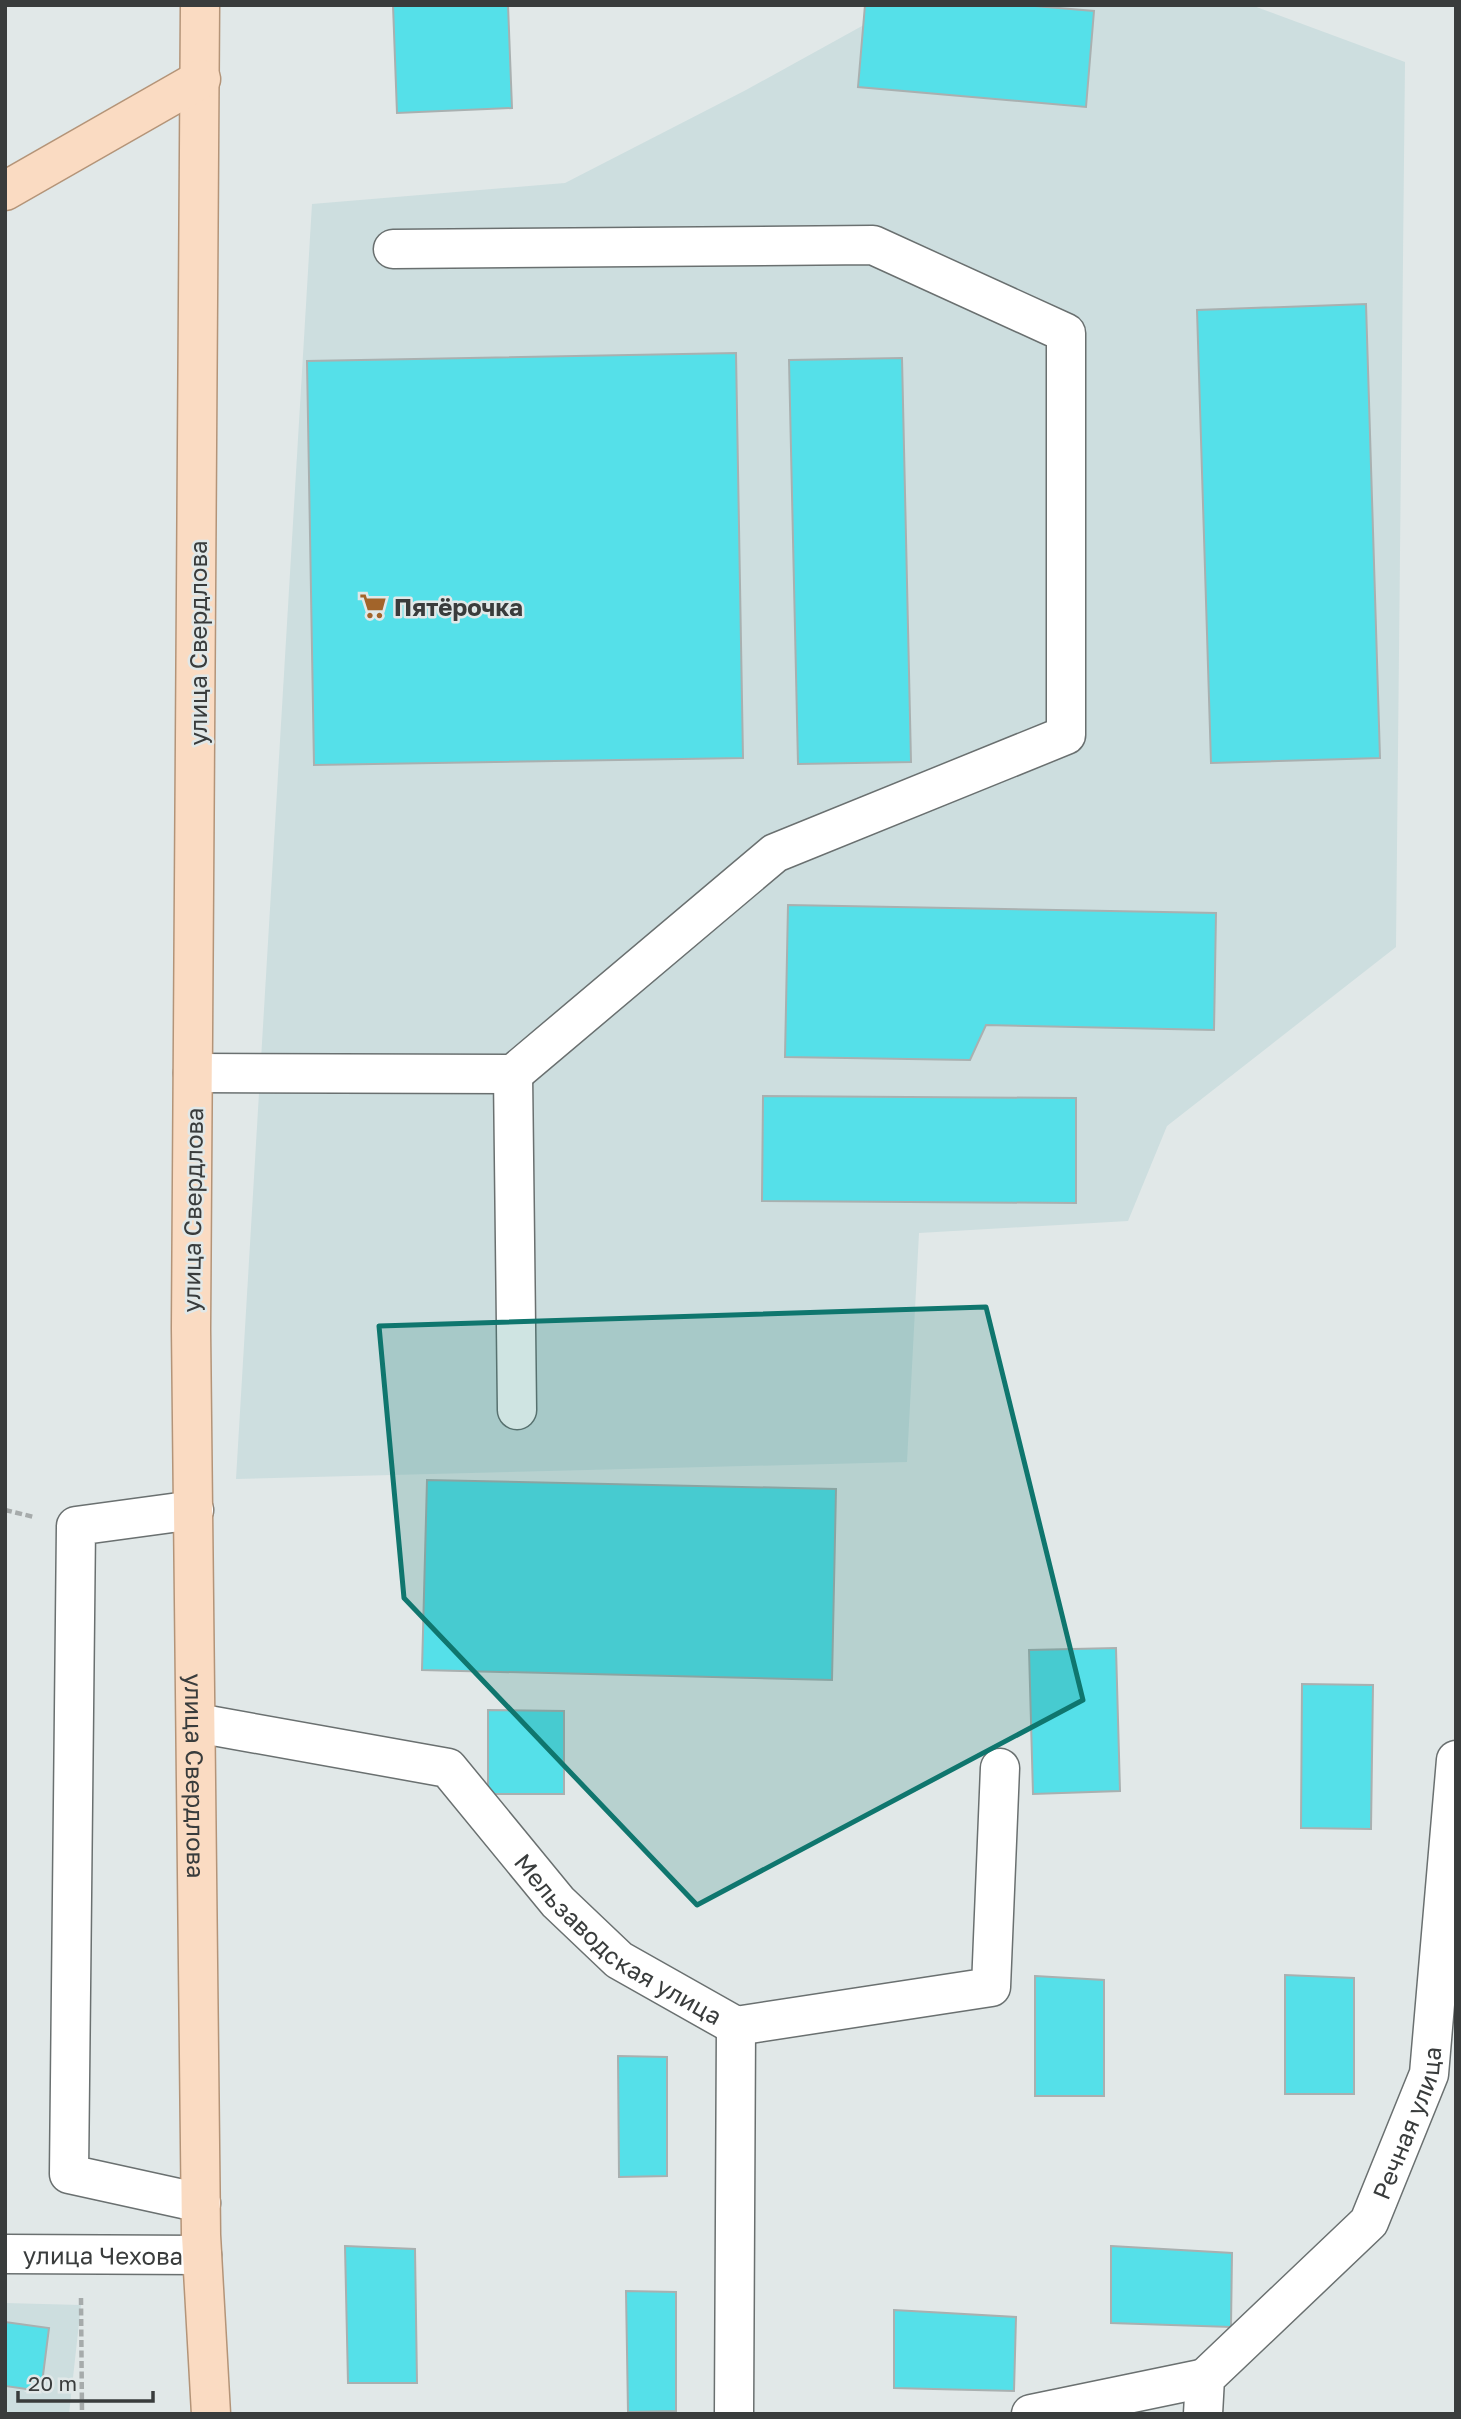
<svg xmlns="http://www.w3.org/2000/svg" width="1461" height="2419" font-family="'Golos Text',sans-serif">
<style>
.built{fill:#cddedf}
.building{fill:#55e0e9;stroke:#a9b0b0;stroke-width:2}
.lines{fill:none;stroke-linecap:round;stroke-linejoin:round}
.minor-casing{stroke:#6a7070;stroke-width:41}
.major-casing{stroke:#b49478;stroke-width:41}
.path{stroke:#a6abab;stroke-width:4.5;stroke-dasharray:7 3.5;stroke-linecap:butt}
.minor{stroke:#fff;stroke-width:38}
.major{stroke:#fadbc2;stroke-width:38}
.marked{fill:#0f766e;fill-opacity:0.2;stroke:#0f766e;stroke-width:5;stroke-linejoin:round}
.labels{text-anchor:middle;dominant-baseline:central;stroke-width:5;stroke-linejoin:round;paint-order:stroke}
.poi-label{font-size:24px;font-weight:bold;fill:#393c3c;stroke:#e1e8e8;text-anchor:start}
.street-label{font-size:24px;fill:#393c3c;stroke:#e1e8e8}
</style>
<rect width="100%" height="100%" fill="#e1e8e8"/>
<path class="built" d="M900 5H1251L1405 62 1396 947 1167 1126 1128 1221 919 1233 907 1462 236 1479 312 204 565 183 746 90Z
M5 2303 81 2305 69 2414H5Z"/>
<path class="building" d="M393 5H508L512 108 397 113Z
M865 5H1023L1094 11 1086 107 858 87Z
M1366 304 1380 758 1211 763 1197 310Z
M736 353 743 758 314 765 307 361Z
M902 358 911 762 798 764 789 360Z
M788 905 1216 913 1214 1030 986 1025 970 1060 785 1057Z
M763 1096 1076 1098V1203L762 1201Z
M427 1480 836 1489 832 1680 422 1670Z
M1116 1648 1120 1791 1033 1794 1029 1650Z
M1302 1684 1373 1685 1371 1829 1301 1828Z
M488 1710 564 1711V1794H488Z
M1285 1975 1354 1978V2094H1285Z
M1035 1976 1104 1980V2096H1035Z
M618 2056 667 2057V2176L619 2177Z
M345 2246 415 2249 417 2383H348Z
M1111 2246 1232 2253 1231 2327 1111 2323Z
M626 2291 676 2292V2411L628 2412Z
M894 2310 1016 2317 1014 2391 894 2388Z
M5 2322 49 2328 41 2391 5 2386Z"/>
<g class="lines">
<defs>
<g id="minor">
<path d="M193 1073 513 1074 775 853 1066 735V333L873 245 393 249"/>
<path d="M513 1074 517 1410"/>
<path d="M194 1510 76 1526 69 2174 201 2203"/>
<path id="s1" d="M197 1723 448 1768 558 1902 619 1960 736 2026 991 1987 1000 1768"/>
<path id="s2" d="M5 2254 202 2255"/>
<path d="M734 2414 736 2026"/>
<path d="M1031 2414 1205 2378"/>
<path id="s3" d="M1203 2414 1205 2378 1369 2222 1429 2074 1456 1760"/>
</g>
<g id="major">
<path id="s4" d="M200 5 191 1329 201 2235 211 2414"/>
<path d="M5 191 201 79"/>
</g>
</defs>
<use href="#minor" class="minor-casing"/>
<use href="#major" class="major-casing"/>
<path class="path" d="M5 1510 34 1517
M81 2298 82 2414"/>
<use href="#minor" class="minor"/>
<use href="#major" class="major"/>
</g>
<path class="marked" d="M986 1307 1083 1700 697 1905 404 1598 379 1326Z"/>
<defs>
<symbol id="supermarket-bare" viewBox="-9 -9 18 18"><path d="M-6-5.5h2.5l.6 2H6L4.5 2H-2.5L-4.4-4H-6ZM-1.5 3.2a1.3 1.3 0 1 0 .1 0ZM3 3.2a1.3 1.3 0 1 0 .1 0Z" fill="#a2642a" stroke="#e1e8e8" stroke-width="2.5" paint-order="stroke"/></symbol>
</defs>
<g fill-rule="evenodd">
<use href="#supermarket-bare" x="354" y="587" width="38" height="38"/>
</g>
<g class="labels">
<g class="poi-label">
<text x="394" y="606">Пятёрочка</text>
</g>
<g class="street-label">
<text transform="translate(197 643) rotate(-90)">улица Свердлова</text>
<text transform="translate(192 1210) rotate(-89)">улица Свердлова</text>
<text stroke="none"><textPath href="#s4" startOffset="1771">улица Свердлова</textPath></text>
<text stroke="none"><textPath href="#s1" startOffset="499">Мельзаводская улица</textPath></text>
<text stroke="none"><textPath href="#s3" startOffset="369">Речная улица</textPath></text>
<text stroke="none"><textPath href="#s2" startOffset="98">улица Чехова</textPath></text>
</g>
</g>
<rect width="1461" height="2419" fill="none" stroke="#393c3c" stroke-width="14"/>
<path d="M18 2391v10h135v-10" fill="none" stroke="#393c3c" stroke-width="3.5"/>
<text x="28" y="2391" font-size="21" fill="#393c3c" stroke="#e1e8e8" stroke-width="5" paint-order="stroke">20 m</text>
</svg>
